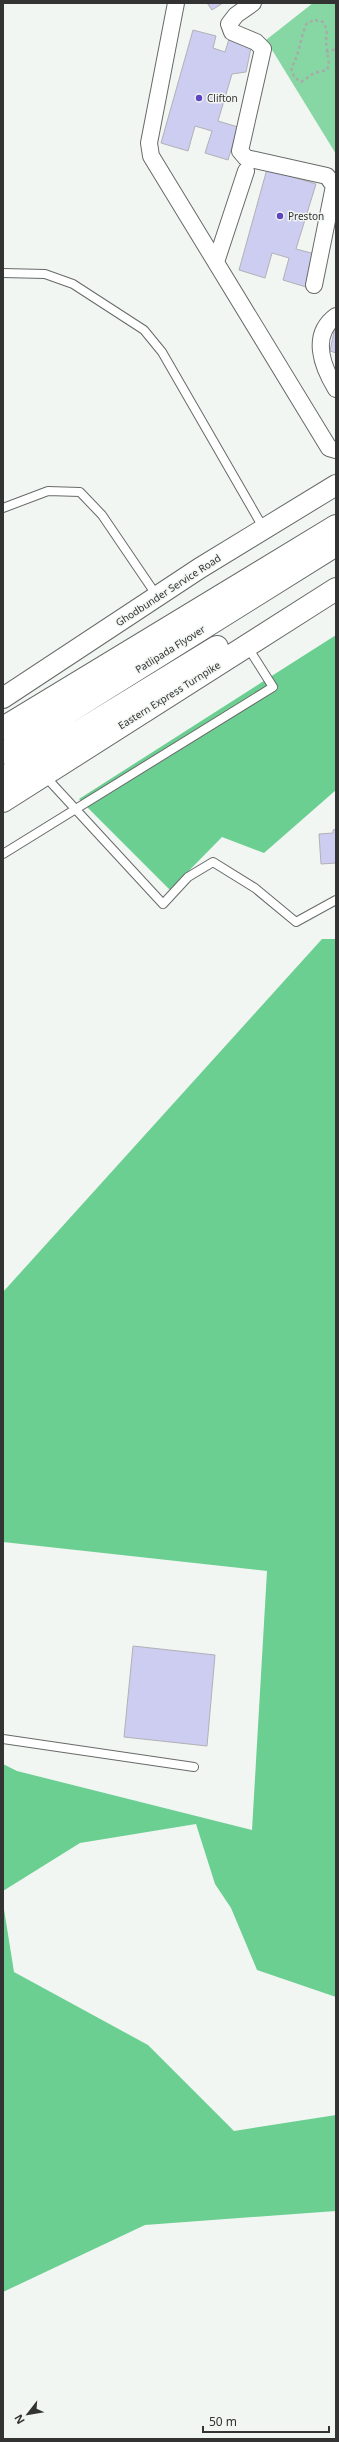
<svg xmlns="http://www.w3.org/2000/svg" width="339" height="2442" font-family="'Noto Sans',sans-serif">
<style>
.green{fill:#86d7a3}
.forest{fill:#6ccf92}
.building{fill:#cdccf1;stroke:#b1b1b5}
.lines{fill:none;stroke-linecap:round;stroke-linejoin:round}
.service-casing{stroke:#676a68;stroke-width:10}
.minor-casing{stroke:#676a68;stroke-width:18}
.tertiary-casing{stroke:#676a68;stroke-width:22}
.primary-casing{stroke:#676a68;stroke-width:24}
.path{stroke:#a8aba9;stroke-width:2.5;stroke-dasharray:3 3;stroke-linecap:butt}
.service{stroke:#fff;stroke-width:8}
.minor{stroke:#fff;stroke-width:16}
.tertiary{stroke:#fff;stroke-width:20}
.primary{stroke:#fff;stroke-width:22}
.poi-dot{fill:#5e46bf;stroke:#f2f6f3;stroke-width:1.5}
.labels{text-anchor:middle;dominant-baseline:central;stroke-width:3;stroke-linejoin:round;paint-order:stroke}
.poi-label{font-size:10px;fill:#323332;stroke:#f2f6f3;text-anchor:start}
.street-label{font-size:10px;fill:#323332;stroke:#f2f6f3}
</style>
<rect width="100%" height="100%" fill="#f2f6f3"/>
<path class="green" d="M313 3H336V154L266 40Z"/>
<path class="forest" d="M336 635V790L264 853 222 837 170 890 79 799Z
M322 939H336V1997L257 1970 231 1908 215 1884 196 1824 80 1843 3 1891V1764L17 1771 252 1830 267 1571 3 1542V1292Z
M3 1903 14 1972 148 2045 234 2131 336 2115V2211L145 2225 3 2292Z"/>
<path class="building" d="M207 3H223L212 10Z
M193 30 216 36 213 48 225 52 229 39 251 48 246 72 232 74 218 121 238 127 228 160 205 153 212 131 195 126 188 151 161 143Z
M267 169 316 184 296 249 315 254 306 287 283 280 289 258 272 253 265 278 239 270Z
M336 321V353L330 351Z
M336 829V863L321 864 319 834 333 833V830Z
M133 1646 215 1655 207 1746 124 1737Z"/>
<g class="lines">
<defs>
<path id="service" d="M3 273 45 274 73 284 144 330 162 352 264 529
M3 508 48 491 80 492 102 515 157 596
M44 775 163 904 188 877 213 862 255 888 296 922 336 900
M3 854 273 687 247 646
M3 1739 194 1767"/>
<path id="minor" d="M176 3 149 143 151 156 329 448 336 450
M253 3 236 15 229 24 232 32 256 42 263 49 240 151 246 158 327 176 334 186 314 285
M216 262 246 171
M336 316C310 335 322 366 336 389"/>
<path id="tertiary" d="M3 698 200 568 336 485"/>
<path id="primary" d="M3 728 336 526
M3 753 336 545
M3 778 217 647
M3 801 336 589"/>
</defs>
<use href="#service" class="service-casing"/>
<use href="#minor" class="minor-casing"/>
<use href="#tertiary" class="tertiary-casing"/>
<use href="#primary" class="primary-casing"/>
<path class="path" d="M315 20 323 22 327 30 326 41 329 65 327 70 314 73 301 82 294 77 291 68C301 52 299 39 307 23Z
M326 52 336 49"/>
<use href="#service" class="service"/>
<use href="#minor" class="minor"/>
<use href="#tertiary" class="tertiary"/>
<use href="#primary" class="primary"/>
</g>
<g class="poi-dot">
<circle cx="199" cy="98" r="4"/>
<circle cx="280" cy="216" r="4"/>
</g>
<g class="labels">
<g class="poi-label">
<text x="207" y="98">Clifton</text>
<text x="288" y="216">Preston</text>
</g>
<g class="street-label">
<text transform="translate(168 590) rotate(-33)">Ghodbunder Service Road</text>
<text transform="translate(170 649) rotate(-32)">Patlipada Flyover</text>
<text transform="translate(169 695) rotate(-32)">Eastern Express Turnpike</text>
</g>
</g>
<rect width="339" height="2442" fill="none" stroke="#323332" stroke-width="8"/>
<g transform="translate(28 2414) rotate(239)" stroke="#f2f6f3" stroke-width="3" paint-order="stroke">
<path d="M0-3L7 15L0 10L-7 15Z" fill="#323332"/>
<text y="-6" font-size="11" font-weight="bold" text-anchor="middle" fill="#323332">N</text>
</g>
<path d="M203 2426v6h126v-6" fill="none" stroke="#323332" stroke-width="2"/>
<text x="209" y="2426" font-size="12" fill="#323332" stroke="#f2f6f3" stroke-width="3" paint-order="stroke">50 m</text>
</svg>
